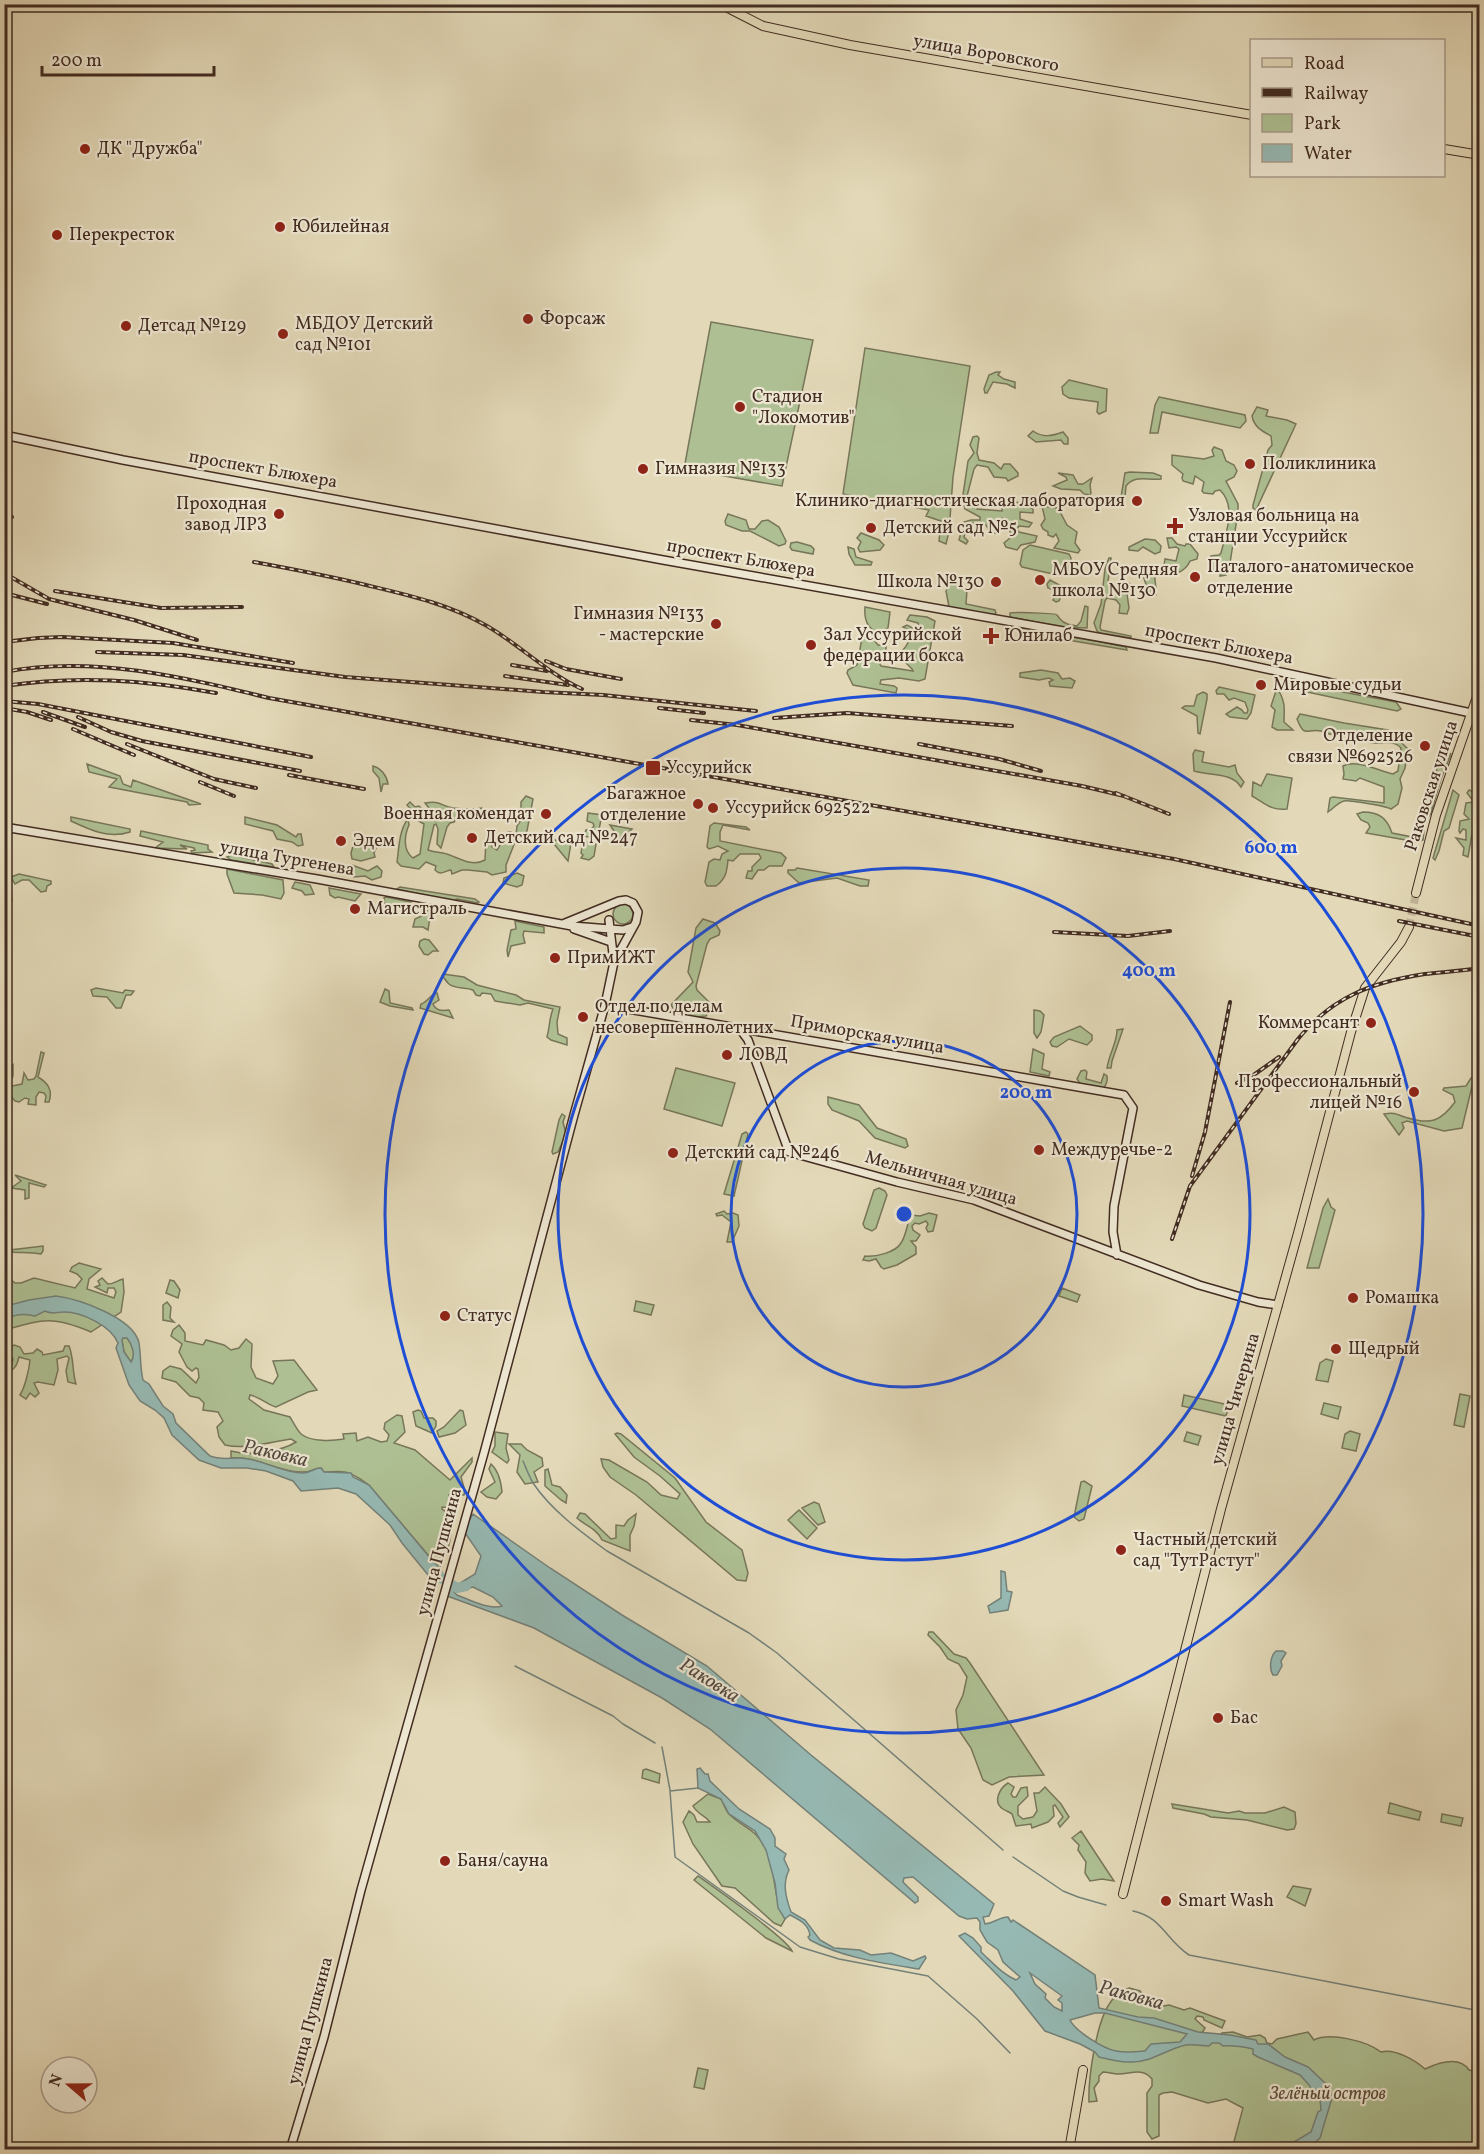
<svg xmlns="http://www.w3.org/2000/svg" width="1484" height="2154" font-family="Vollkorn,serif">
<style>
.green{fill:#aec093;stroke:#78765a;stroke-width:1.5}
.water{fill:#96b9b3;stroke:#748179;stroke-width:1.5;fill-rule:evenodd}
.lines{fill:none;stroke-linecap:round;stroke-linejoin:round}
.stream{stroke:#748179;stroke-width:1.5}
.river{stroke:#96b9b3;stroke-width:10}
.primary-tunnel{stroke:#c3b69a;stroke-width:8;stroke-dasharray:8 4;stroke-linecap:butt}
.secondary-casing{stroke:#422c22;stroke-width:10}
.primary-casing{stroke:#422c22;stroke-width:10}
.secondary{stroke:#ede6d1;stroke-width:7}
.primary{stroke:#e3d9b8;stroke-width:8}
.rail-casing{stroke:#422c22;stroke-width:4}
.rail{stroke:#ede6d1;stroke-width:1.5;stroke-dasharray:4.5;stroke-linecap:butt}
.ring{fill:none;stroke:#1d4ed8;stroke-width:3}
.poi-dot{fill:#8f2418;stroke:#ede6d1;stroke-width:2}
.labels{text-anchor:middle;dominant-baseline:central;stroke-width:4.5;stroke-linejoin:round;paint-order:stroke}
.street-label{font-size:18px;fill:#422c22;stroke:#ede6d1}
.poi-label{font-size:18px;fill:#422c22;stroke:#ede6d1;text-anchor:start}
.park-label{font-size:18px;font-style:italic;fill:#584a39;stroke:#ede6d1}
.water-label{font-size:20px;font-style:italic;fill:#53483f;stroke:#ede6d1}
.centre{fill:#1d4ed8;stroke:#ede6d1;stroke-width:3}
.ring-label{font-size:18px;text-anchor:middle;font-weight:bold;fill:#1d4ed8;stroke:#ede6d1;stroke-width:4.5;stroke-linejoin:round;paint-order:stroke}
</style>
<rect width="100%" height="100%" fill="#e3d9b8"/>
<filter id="stains"><feTurbulence type="fractalNoise" baseFrequency=".00333" numOctaves="4"/><feColorMatrix values="0 0 0 0 .2 0 0 0 0 .09 0 0 0 0 .02 0 0 0 .5 -.17"/></filter>
<radialGradient id="worn" r=".72"><stop offset=".6" stop-color="#630" stop-opacity="0"/><stop offset="1" stop-color="#630" stop-opacity=".3"/></radialGradient>
<path class="green" d="M711 322 813 340 782 486 684 469Z
M865 348 970 366 953 477 949 532 946 544 939 541 941 521 926 516 929 510 843 494Z
M996 372H1000L998 375 1004 379 1015 382V388L1007 384 993 382 987 393H985L984 389 989 375Z
M1069 380 1107 389 1106 411 1099 414 1097 412 1098 402 1069 398 1063 394 1062 387Z
M1159 397 1245 415 1246 421 1240 428 1162 412 1158 433H1150L1155 405Z
M1257 407 1268 410 1266 416 1287 420 1296 424 1256 510 1253 508V505L1268 450 1272 445 1271 436C1262 431 1254 427 1252 416Z
M1033 431C1043 438 1052 436 1063 432L1068 438V444H1064L1061 440 1036 442 1028 436Z
M977 436 979 438 977 453 979 460 994 463 1001 469 1004 464H1010L1018 473V476L1008 481 1006 478 994 477 988 467 977 465 974 469 967 496 963 495 968 461 974 453 970 445 973 437Z
M1214 447 1222 450 1226 461 1234 465 1237 471 1234 477 1226 481 1238 504V512L1230 563 1226 575 1220 576V571L1209 569 1211 556 1219 555 1221 553C1226 532 1237 507 1220 490L1215 491 1213 494 1204 493 1202 491 1204 482 1195 476 1193 484 1183 481 1182 478 1183 474 1172 465V455L1204 459 1214 456 1212 450Z
M1130 472 1153 473 1161 476V479C1148 481 1135 474 1126 486L1125 497H1121L1125 473Z
M1058 473 1073 475 1078 484H1083L1092 478 1090 485 1091 493 1090 495 1084 494 1080 490 1061 489 1053 486 1067 480 1066 477Z
M1007 498C1015 504 1026 502 1033 509V513L1020 512V519L1032 523 1029 527 1019 526 1017 529 1019 532 1037 536 1035 542 1021 545 1017 550 1006 547 1004 543 1010 538V528L1005 525 1002 518 996 522 1000 526 999 534 990 532 986 525 973 523 966 528 964 537 968 541 966 544 959 540 964 522 971 520H980V517L965 509 964 506 972 503 978 504 977 509 1002 511V502Z
M1042 506 1058 508 1067 525 1077 532 1075 543 1080 550 1078 553 1054 548 1059 541 1056 534 1053 537 1048 535V532L1043 529 1041 525 1045 519Z
M728 514 746 520 749 529H755L762 521 768 520 779 527 786 541 785 544 779 546 750 531H742L726 525 725 521Z
M861 533 879 540 884 545 880 550 860 552 858 548 861 542 857 538Z
M1167 538H1172L1177 544 1185 546 1186 544H1190L1198 554 1197 559 1190 561C1186 571 1172 578 1163 572L1165 559 1176 561 1179 549 1176 547 1169 548Z
M1145 539 1155 540 1161 546 1160 552 1155 554 1143 547 1138 551 1129 550V547Z
M797 542 811 546 814 549 813 554 792 550 790 547 791 543Z
M1030 545 1069 554 1071 558 1068 573 1062 576 1022 567 1020 564 1023 550Z
M848 547 854 549 856 557 872 562 871 565H855L849 554Z
M1109 558H1111L1108 582C1114 587 1123 587 1129 583L1132 586 1127 594 1129 608 1127 614 1119 613 1120 605 1116 600 1107 598 1105 601 1100 627 1101 630 1131 636V638L1100 633 1097 631 1094 623 1101 604 1105 569Z
M1146 570H1150L1155 573C1154 581 1157 587 1156 595L1149 594 1143 575Z
M1050 580 1065 588 1059 601 1056 602 1053 600 1057 591 1048 588 1047 584Z
M951 581 967 590 966 604 995 610 996 613 993 615 949 607 946 591Z
M1085 606 1088 607 1087 628 1063 627 1010 617V613C1014 612 1055 613 1057 615 1058 616 1059 618 1060 619 1064 624 1070 625 1077 626L1081 621Z
M865 607 890 612 888 628 879 633C867 629 864 619 865 607Z
M910 615 927 617 935 621 925 679 919 681 899 678 881 680 880 684 894 686 897 688 896 693 853 685 847 673 848 670 857 665 864 627 878 645 886 646V652L881 657 879 662 881 666 913 671 912 669 901 658V652C908 645 910 641 909 630L903 627 907 625 916 630 920 628 918 623 907 620Z
M1074 636 1126 647 1127 650 1068 640Z
M1041 670 1058 673 1062 679 1070 678 1075 681 1072 688 1050 686 1049 682 1053 680 1049 678 1039 680 1020 677V673Z
M1311 686 1396 702 1401 709 1397 711 1302 691 1303 688Z
M1219 687 1255 695 1251 713 1247 719 1230 717 1226 714 1237 707 1242 710 1244 713H1247L1248 710 1245 702 1234 698 1229 700 1224 694H1217L1216 691Z
M1276 691H1279C1286 704 1284 709 1284 722L1293 730H1277L1272 727 1275 710 1271 706Z
M1203 692 1207 694V699L1200 734 1198 733 1197 716 1182 708 1185 706H1194L1197 695Z
M1300 714 1344 723 1388 730 1408 749 1405 768 1400 779 1402 788 1398 804 1391 809C1386 806 1349 800 1344 801 1337 803 1334 808 1328 812L1330 798 1333 797 1384 803V787L1360 778 1356 781 1343 779 1344 774 1343 766C1357 759 1379 771 1393 774L1398 771 1401 748C1389 734 1366 754 1356 731H1342L1336 735C1331 735 1326 733 1321 731 1306 728 1305 739 1297 719Z
M1195 750 1204 752 1202 762 1229 767 1235 765 1237 773 1244 782 1241 787C1232 772 1210 776 1194 771L1193 754Z
M1446 751 1451 754 1441 779 1431 813 1429 816H1424L1430 794 1434 791C1432 779 1439 760 1446 751Z
M87 764 120 776 123 784 131 787 133 780 201 804 189 805 187 802 109 787 117 779 89 772Z
M373 766C381 768 387 776 388 784H383L381 792 379 778 373 771Z
M1267 774 1292 778 1287 809C1271 811 1265 803 1252 796L1253 782 1261 786Z
M1453 790 1459 795 1449 828 1444 831 1439 851 1435 860 1433 858Z
M1469 790 1479 794 1468 857 1463 855 1464 848 1456 838 1466 840V830L1463 829 1460 833 1459 831 1460 821 1469 819 1464 814 1466 803 1474 802 1467 793Z
M526 796 533 799 527 831 523 835H516L517 826 521 820V802Z
M410 802 415 807 419 806 424 811 429 808 425 803C441 800 440 806 453 808 462 809 474 810 482 808L486 812C473 819 464 806 454 822L450 823 447 827 441 848 437 844 438 829 436 824 434 825 428 850C433 852 438 852 443 853 457 856 470 868 485 860L486 840 491 841 492 847 497 850 508 832H511L515 842 506 865V872L492 875 487 872 468 870H462L452 874 451 870C444 871 441 876 435 870L436 866 426 862 419 869 401 866 397 862C399 848 399 830 408 819L409 825C404 836 403 851 413 858L420 854 424 824 412 817 413 812 407 805Z
M1363 812C1379 812 1387 818 1392 833L1418 838V830L1422 827 1424 831 1423 840 1417 842 1366 833 1370 827 1368 823 1361 820 1357 814Z
M588 813 602 815 597 839 584 836 586 830 591 829 594 826 593 823 587 821Z
M71 817 130 829V832C109 839 90 830 71 821Z
M245 817 277 825 296 837 298 834H301L303 845 298 846 292 842 277 839 273 831 245 824Z
M714 823 746 827 750 830 723 825 720 832V841L781 853 786 858 782 866H769L764 870H758L752 879 746 878 748 871H752V867L761 858 759 854H740L733 861 728 860C727 871 726 879 716 886H707L705 882 709 862 714 859 720 860 722 854 728 851 718 846 709 849 707 847 710 826Z
M610 825 632 829 620 840Z
M141 831 208 845V849L212 852 192 853 191 851 195 850 194 848 180 845 187 849 155 848 163 842 140 836Z
M369 838 378 843 374 853 375 857 361 861 352 859 351 853 355 839Z
M555 840 571 843 568 861 554 844Z
M586 842 596 844 594 856 589 860 581 858 583 855 581 853 582 847Z
M231 855 272 864 274 867 231 860 227 857Z
M352 865 368 871 377 866 382 871 381 877 372 880 365 876 354 877 347 869Z
M797 868 869 880 868 886H860L837 878 799 883 788 873V870H795Z
M227 869 283 880 284 893 281 899 262 895 234 893 227 874Z
M517 873 524 876 522 885 517 887 503 883 504 878Z
M19 874 51 881V884L47 886 46 891 41 892 29 880H22L15 884 11 877Z
M295 882 310 885 314 894 305 895 302 891 292 888Z
M400 887 475 899 479 902 478 903 457 899 453 901 397 889Z
M329 888 361 894 355 901 338 897 335 898 330 895Z
M5 894 12 898 8 923H5Z
M386 897 411 902 410 908 393 909 385 905 384 898Z
M613 914a10 10 0 1 1 20 0a10 10 0 1 1-20 0Z
M430 907H442L430 917 428 930 423 927H413L415 919 424 915Z
M703 919 715 923 720 931 719 935 710 939 707 944 696 986 697 990 710 1003V1010L706 1016C693 1018 678 1019 671 1005L693 982 688 972 696 928Z
M515 921 544 927V933L524 931 523 935 525 943 511 946 508 957 507 950 511 930 516 929Z
M424 939 429 940 438 951H433L428 955 424 954 419 946 420 941Z
M443 974 464 977 477 985 516 995 524 1000 560 1007 557 1022 558 1034 567 1038V1045L551 1040 547 1037C550 1026 549 1019 553 1009L528 1003 520 1005 495 1001 491 994 482 993 480 996 476 995 473 990C466 987 454 989 449 984 446 982 445 978 442 976Z
M96 988 123 993 125 990 134 991 131 995H126L121 1008H116L107 997 93 996 91 990Z
M385 989 389 991 390 1003 412 1008 413 1010 390 1006 380 1002Z
M437 993 439 1000 433 1004C436 1011 442 1011 449 1010L453 1018 420 1008 421 1004C428 1002 430 994 437 993Z
M1034 1010 1040 1011 1044 1015 1041 1032 1037 1038 1034 1033Z
M1080 1026 1092 1035V1040L1087 1045 1069 1039 1057 1047 1052 1046 1050 1042 1054 1037Z
M1123 1029 1112 1061 1111 1068H1107C1109 1054 1117 1043 1117 1030Z
M1033 1049 1044 1054 1042 1069 1050 1072 1049 1076 1030 1072Z
M41 1052 44 1053 38 1077C48 1083 53 1090 49 1102H45L46 1096 44 1093 39 1092 36 1097V1105L28 1104 29 1099 25 1098 19 1102 15 1101C6 1092 5 1074 13 1065V1076L10 1082 12 1086 22 1084 24 1073 28 1080 34 1079 36 1076Z
M676 1068 735 1083 722 1126 664 1109Z
M1085 1070 1087 1072 1086 1079 1101 1083 1104 1074 1107 1076C1108 1081 1107 1084 1103 1089L1081 1085 1077 1079 1081 1071Z
M1471 1078H1474L1462 1128 1444 1131 1407 1121 1402 1123 1404 1128 1399 1135 1384 1114C1397 1112 1397 1115 1408 1118 1431 1125 1441 1121 1455 1102L1453 1095 1443 1090 1444 1088 1466 1086Z
M828 1097 859 1105 877 1128 906 1139 908 1146 905 1148 875 1138 859 1121 832 1110 828 1104Z
M562 1114 565 1116 563 1122 566 1134 558 1152 553 1154 552 1152 559 1120Z
M746 1132 748 1134 734 1196 724 1194 742 1134Z
M15 1175 46 1185 44 1187 29 1183V1198L25 1199V1190L11 1188 21 1181Z
M879 1188 885 1191 887 1195 876 1228 872 1231 865 1228 863 1224 874 1190Z
M1328 1199 1331 1207 1335 1210 1319 1268H1307L1323 1208Z
M724 1211 727 1214 733 1213 738 1215 739 1226 732 1242H727L731 1222 722 1215 717 1216 716 1214Z
M929 1213 937 1215 933 1231 928 1232 926 1228 928 1224 926 1221 919 1224 915 1223 912 1226 913 1230 920 1235 916 1241H911L916 1247V1254L897 1265 884 1269 881 1267 876 1259 869 1261 863 1260 865 1256C875 1257 895 1253 901 1243 906 1236 907 1224 911 1215L920 1216Z
M43 1246V1251L41 1254C31 1252 20 1253 10 1252V1250Z
M79 1263 101 1269 89 1279 87 1289 114 1298 116 1292 114 1288H108L107 1293 95 1287 100 1285 98 1281 102 1278 108 1284C115 1284 118 1280 123 1279L124 1292 121 1312 91 1332C52 1316 44 1319 5 1330L4 1274 15 1283H21L34 1278 75 1288 82 1279 77 1274 70 1271 72 1267Z
M170 1280 174 1281 180 1290 178 1298 166 1293Z
M1062 1288 1080 1295 1077 1302 1059 1296Z
M636 1301 654 1305 651 1315 634 1311Z
M167 1302 171 1307 170 1318 174 1322 163 1320V1305Z
M179 1325 185 1333V1341L203 1345 206 1340 224 1345 231 1350 239 1348 246 1339 252 1344 251 1367 256 1378 273 1384 278 1376 273 1361 294 1360 317 1390 308 1392 276 1407C266 1404 260 1397 250 1395L249 1399 264 1410 290 1417C293 1422 297 1430 301 1434 311 1442 332 1441 344 1439L343 1434 356 1433 357 1441 368 1437 381 1442 387 1441 389 1435 384 1429 385 1423 397 1415 402 1416 405 1432 394 1443 415 1450 450 1480 472 1458V1462L461 1477 465 1491 464 1495H449L453 1508 442 1507V1509L449 1514C455 1531 448 1553 439 1568L369 1485C363 1481 353 1473 345 1472 340 1471 330 1472 324 1472L321 1468C313 1468 310 1473 302 1472 277 1472 259 1456 231 1458V1451C250 1456 280 1452 296 1442L291 1439C270 1442 246 1450 225 1445L219 1437 217 1427 223 1421 218 1412 203 1410 204 1403 199 1398 190 1396 176 1382 162 1378 163 1371 170 1366 181 1369 196 1383 199 1377 198 1369 196 1368 192 1371 187 1367 179 1352 182 1344 171 1336 173 1330Z
M123 1338H127C132 1344 137 1355 131 1362L124 1352 122 1340Z
M14 1345 20 1347 24 1354 33 1353 37 1349 42 1352 43 1355 63 1351 65 1346H69C74 1358 72 1371 76 1384L68 1382 66 1371 69 1358 67 1356 57 1359 58 1370 54 1385 38 1382 34 1383 39 1393 35 1397 30 1393 26 1399 20 1395C25 1387 29 1370 30 1360L19 1357C17 1366 14 1370 6 1374V1369L12 1364 13 1359 9 1353 5 1356V1350Z
M1326 1359 1333 1361 1328 1382 1316 1380 1320 1363Z
M1460 1394 1470 1396 1464 1427 1454 1425Z
M1184 1395 1229 1405 1226 1416 1182 1406Z
M1324 1403 1341 1407 1338 1419 1321 1414Z
M418 1410 421 1411 424 1418H433L436 1421V1426L432 1433 416 1426 413 1412Z
M460 1410 463 1411 466 1425 455 1433 439 1437 437 1431 444 1427Z
M1350 1431 1360 1434 1356 1451 1342 1448 1345 1434Z
M495 1432 508 1434 506 1448 509 1460 507 1463 492 1452 495 1446Z
M1187 1432 1201 1436 1198 1445 1184 1441Z
M617 1433 621 1434 675 1478 706 1522 742 1550 748 1573 746 1581 737 1580 636 1495 610 1477 603 1467 601 1459 609 1460 647 1482 661 1495 677 1499 680 1494 660 1476 634 1457 615 1434Z
M509 1444H521L527 1450 542 1458 543 1466 534 1472 538 1482 525 1484 517 1472 520 1455Z
M491 1464C499 1471 501 1481 502 1492L496 1499 487 1497 481 1492 495 1482 489 1469Z
M548 1469 552 1485 560 1487 567 1495 566 1503 561 1500 545 1486V1470Z
M1084 1481 1092 1486 1084 1519 1079 1521 1074 1517 1081 1482Z
M814 1502 819 1504 825 1522 818 1525 802 1508Z
M799 1510 817 1528 807 1539 788 1520Z
M580 1513 585 1514 611 1539 616 1538V1525L624 1526 628 1520 636 1514 634 1526 630 1535V1551L602 1540C596 1528 586 1526 577 1518Z
M929 1632H933L954 1654 966 1658 970 1663 1044 1775 1009 1777 992 1785 983 1780 971 1748 958 1729 956 1710 963 1695 967 1677 959 1664 948 1659 940 1647 928 1635Z
M646 1769 660 1774 659 1783 642 1778 643 1770Z
M1008 1783 1014 1787 1011 1794 1013 1797H1016L1021 1788 1027 1787 1028 1796 1018 1806V1815L1023 1819 1033 1817 1037 1811 1034 1793H1039L1045 1787 1061 1804 1069 1817 1060 1827 1058 1823 1063 1817 1055 1805 1053 1806 1054 1816 1048 1822 1032 1828 1031 1824 1016 1826 1012 1814C1010 1812 1006 1811 1003 1809 992 1802 1000 1788 1008 1783Z
M708 1794 721 1799C724 1804 726 1812 730 1815 745 1829 757 1829 767 1851 776 1873 773 1899 785 1919L781 1926 774 1923 735 1888 722 1886 693 1844 683 1822 689 1811 694 1815 697 1822H710C705 1815 698 1815 693 1806Z
M1390 1803 1421 1812 1419 1820 1388 1813Z
M1172 1804 1228 1813 1239 1811 1245 1813H1265L1284 1807 1295 1812 1296 1824 1294 1829 1287 1830 1247 1820 1211 1817 1204 1814 1173 1808Z
M1442 1814 1463 1818 1461 1826 1441 1822Z
M1081 1831 1114 1881 1102 1879 1090 1881 1085 1873 1086 1862 1078 1850 1079 1845 1072 1838Z
M698 1876C715 1888 786 1938 792 1951L766 1938 694 1880Z
M1293 1886 1311 1889 1305 1906 1287 1897Z
M1129 1988 1140 1991 1153 2008 1169 2005 1184 2010 1190 2008 1225 2021 1222 2028 1204 2020 1203 2017 1197 2016 1195 2019 1205 2028 1202 2033 1220 2035 1222 2033 1233 2032 1247 2037 1260 2035 1265 2038 1267 2043 1272 2044 1277 2039 1308 2032 1314 2040C1330 2032 1367 2041 1381 2052 1394 2048 1415 2060 1425 2069 1438 2063 1459 2055 1469 2070L1479 2072V2149H1232L1243 2108 1226 2099 1208 2103 1172 2092 1163 2093 1159 2095V2136L1152 2139 1147 2132V2093L1152 2086V2079C1142 2067 1131 2074 1118 2074 1113 2074 1108 2072 1103 2072L1099 2076V2081L1094 2088 1097 2101 1089 2102C1088 2078 1096 2026 1108 2006 1113 1997 1119 1992 1129 1988Z
M698 2068 708 2070 704 2089 694 2087Z"/>
<path class="water" d="M56 1296C79 1299 134 1318 139 1343 141 1355 140 1368 143 1380L149 1384 163 1406 173 1414 176 1423 210 1456C220 1460 228 1458 239 1458 261 1458 280 1473 303 1473 310 1473 314 1468 321 1468L324 1472 351 1473 353 1477 369 1485 442 1572 437 1586 402 1543 390 1525 356 1494 338 1488 301 1491 293 1481 266 1471 247 1468H221L199 1460 172 1435 164 1418 155 1410 140 1401 129 1385 116 1348 118 1343C111 1326 82 1312 64 1312 56 1312 52 1315 45 1311L35 1316C25 1313 12 1314 5 1321L6 1306 29 1300ZM123 1338H127C132 1344 136 1355 131 1362L124 1352 122 1340Z
M473 1514 550 1568 622 1615 707 1666 811 1755 994 1904 989 1916 983 1917 985 1924C995 1923 999 1917 1008 1917L1011 1922 1013 1920 1095 1975 1099 2008 1138 2017 1154 2018 1198 2032 1230 2035 1256 2040 1258 2044H1268L1285 2057 1308 2067 1326 2084 1330 2091 1332 2098 1320 2138 1308 2149H1254L1257 2145 1259 2147 1280 2142H1294L1311 2132 1318 2112 1321 2110 1320 2099 1310 2090V2086L1300 2075 1258 2057 1253 2054V2049C1244 2047 1233 2045 1223 2046L1219 2043H1212L1209 2046C1201 2046 1195 2044 1186 2045 1167 2049 1152 2062 1132 2062 1121 2063 1109 2059 1099 2057L1095 2052 1080 2044 1045 2031 1013 1991 959 1936 965 1933 973 1938 981 1947V1952C992 1962 1002 1974 1016 1980L1020 1977 1003 1962 998 1950 987 1942 980 1930V1922L977 1918 967 1919 959 1916 913 1877 904 1878 903 1882 918 1897V1901L915 1903 710 1729 662 1698 534 1628 442 1594 475 1574 481 1556 463 1530ZM473 1587 493 1597 502 1606C489 1610 470 1600 457 1595L454 1592ZM1030 1973 1062 1996 1058 2000 1062 2003V2011L1054 2007 1045 1998 1046 1994 1035 1984ZM1095 2013H1105L1187 2034 1180 2042 1151 2044 1145 2051C1135 2052 1126 2053 1116 2051 1104 2049 1075 2031 1070 2020Z
M1001 1571 1005 1572 1007 1591 1012 1592 1008 1610 990 1613 988 1606 1001 1598Z
M1276 1651H1283L1286 1653 1281 1661 1282 1666 1277 1675H1273C1269 1669 1270 1656 1276 1651Z
M700 1768 705 1774H708L710 1781 739 1809 770 1829 775 1838V1846L786 1854 784 1859 789 1870C782 1884 786 1898 791 1912L805 1920 820 1940 834 1948 860 1950 871 1955 891 1953 913 1961 925 1956 926 1958 919 1969C882 1963 843 1958 810 1940L808 1937 810 1935C808 1924 800 1920 790 1915L785 1919 778 1908 775 1883 766 1850 755 1831 729 1814 721 1799 698 1788 697 1769Z"/>
<g class="lines">
<path class="stream" d="M523 1461C526 1468 529 1476 533 1483 551 1510 581 1532 607 1551L749 1633 777 1653 1003 1850
M515 1666 613 1716 623 1724 655 1743
M662 1747 670 1790
M698 1788 670 1791 675 1857 800 1947 839 1959 928 1976 977 2019 1010 2053
M1013 1857 1063 1891 1078 1897 1106 1905
M1133 1911C1162 1917 1166 1940 1189 1955L1480 2011"/>
<path class="river" d="M432 1568 440 1577 457 1588 466 1586"/>
<path class="primary-tunnel" d="M1409 927 1416 893"/>
<defs>
<path id="secondary" d="M4 435 123 460 663 560 1216 658 1471 713
M4 827 317 879 572 926 623 930 632 927
M609 920 614 962
M574 929 611 942
M605 1005 1124 1095 1133 1108 1114 1206 1113 1232 1117 1255
M740 1029 748 1040 789 1152 897 1182 974 1200 1199 1285 1258 1302 1278 1305
M290 2150 324 2037 361 1890 484 1453 574 1115 605 1005 614 962 636 922 638 912 633 903 626 900 619 901 563 924"/>
<path id="primary" d="M720 4 763 26 850 45 1252 115
M1444 149 1480 155
M1416 893 1436 815 1480 688
M1123 1894 1221 1509 1298 1233 1351 1032 1365 988 1401 942 1409 927
M1069 2150 1083 2070"/>
</defs>
<use href="#secondary" class="secondary-casing"/>
<use href="#primary" class="primary-casing"/>
<use href="#secondary" class="secondary"/>
<use href="#primary" class="primary"/>
<defs>
<path id="rail" d="M4 517H12
M4 532 9 533
M4 542 7 543
M254 562C292 569 329 576 366 585 408 595 449 604 487 626 520 645 547 673 582 689
M4 573 49 599 134 620 197 640
M55 591 161 608 242 607
M12 595 47 604
M4 642 38 638 62 637 173 643 293 663
M97 652 183 655 345 677 543 692 603 695 756 711
M546 661 566 669 621 679
M512 665 547 671
M4 672C93 655 183 677 269 698L1174 859 1480 926
M505 676 568 685
M4 686C78 675 144 680 216 693
M4 701 38 704 311 757
M4 708 27 712 51 720
M659 708 704 713
M43 712 85 727
M78 717 111 732 142 741 300 771
M774 718 847 713 1012 726
M691 720 737 725 1082 786 1124 796
M73 729 134 755
M127 744 214 779 256 788
M919 744 999 759 1041 771
M289 775 364 789
M200 782 234 796
M1116 793 1169 814
M1399 921 1480 937
M1054 932 1128 936 1170 931
M1237 1083 1255 1074 1279 1057
M1192 1176 1205 1132 1230 1002
M1172 1239 1190 1186 1298 1039C1332 997 1372 982 1425 974 1443 972 1461 971 1480 968"/>
</defs>
<use href="#rail" class="rail-casing"/>
<use href="#rail" class="rail"/>
</g>
<g class="ring">
<circle cx="904" cy="1214" r="173"/>
<circle cx="904" cy="1214" r="346"/>
<circle cx="904" cy="1214" r="519"/>
</g>
<g class="poi-dot">
<circle cx="85" cy="149" r="6"/>
<circle cx="280" cy="227" r="6"/>
<circle cx="57" cy="235" r="6"/>
<circle cx="528" cy="319" r="6"/>
<circle cx="126" cy="326" r="6"/>
<circle cx="283" cy="334" r="6"/>
<circle cx="740" cy="407" r="6"/>
<circle cx="1250" cy="464" r="6"/>
<circle cx="643" cy="469" r="6"/>
<circle cx="1137" cy="501" r="6"/>
<circle cx="279" cy="514" r="6"/>
<path d="M1172 517h6v6h6v6h-6v6h-6v-6h-6v-6h6z"/>
<circle cx="871" cy="528" r="6"/>
<circle cx="1195" cy="577" r="6"/>
<circle cx="1040" cy="580" r="6"/>
<circle cx="996" cy="582" r="6"/>
<circle cx="716" cy="624" r="6"/>
<path d="M988 627h6v6h6v6h-6v6h-6v-6h-6v-6h6z"/>
<circle cx="811" cy="645" r="6"/>
<circle cx="1261" cy="685" r="6"/>
<circle cx="1425" cy="746" r="6"/>
<rect x="645" y="760" width="16" height="16" rx="3"/>
<circle cx="698" cy="804" r="6"/>
<circle cx="713" cy="808" r="6"/>
<circle cx="546" cy="814" r="6"/>
<circle cx="472" cy="838" r="6"/>
<circle cx="341" cy="841" r="6"/>
<circle cx="355" cy="909" r="6"/>
<circle cx="555" cy="958" r="6"/>
<circle cx="583" cy="1017" r="6"/>
<circle cx="1371" cy="1023" r="6"/>
<circle cx="727" cy="1055" r="6"/>
<circle cx="1414" cy="1092" r="6"/>
<circle cx="1039" cy="1150" r="6"/>
<circle cx="673" cy="1153" r="6"/>
<circle cx="1353" cy="1298" r="6"/>
<circle cx="445" cy="1316" r="6"/>
<circle cx="1336" cy="1349" r="6"/>
<circle cx="1121" cy="1550" r="6"/>
<circle cx="1218" cy="1718" r="6"/>
<circle cx="445" cy="1861" r="6"/>
<circle cx="1166" cy="1901" r="6"/>
</g>
<g class="labels">
<g class="street-label">
<text transform="translate(986 54) rotate(10)">улица Воровского</text>
<text transform="translate(263 470) rotate(10)">проспект Блюхера</text>
<text transform="translate(741 559) rotate(10)">проспект Блюхера</text>
<text transform="translate(1219 645) rotate(11)">проспект Блюхера</text>
<text transform="translate(1432 786) rotate(-72)">Раковская улица</text>
<text transform="translate(287 859) rotate(10)">улица Тургенева</text>
<text transform="translate(867 1035) rotate(10)">Приморская улица</text>
<text transform="translate(941 1179) rotate(16)">Мельничная улица</text>
<text transform="translate(1236 1399) rotate(-74)">улица Чичерина</text>
<text transform="translate(440 1552) rotate(-75)">улица Пушкина</text>
<text transform="translate(311 2021) rotate(-75)">улица Пушкина</text>
</g>
<g class="poi-label">
<text x="97" y="149">ДК "Дружба"</text>
<text x="292" y="227">Юбилейная</text>
<text x="69" y="235">Перекресток</text>
<text x="540" y="319">Форсаж</text>
<text x="295" y="324">МБДОУ Детский<tspan x="295" dy="21">сад №101</tspan></text>
<text x="138" y="326">Детсад №129</text>
<text x="752" y="397">Стадион<tspan x="752" dy="21">"Локомотив"</tspan></text>
<text x="1262" y="464">Поликлиника</text>
<text x="655" y="469">Гимназия №133</text>
<text x="1125" y="501" text-anchor="end">Клинико-диагностическая лаборатория</text>
<text x="267" y="504" text-anchor="end">Проходная<tspan x="267" dy="21">завод ЛРЗ</tspan></text>
<text x="1188" y="516">Узловая больница на<tspan x="1188" dy="21">станции Уссурийск</tspan></text>
<text x="883" y="528">Детский сад №5</text>
<text x="1207" y="567">Паталого-анатомическое<tspan x="1207" dy="21">отделение</tspan></text>
<text x="1052" y="570">МБОУ Средняя<tspan x="1052" dy="21">школа №130</tspan></text>
<text x="984" y="582" text-anchor="end">Школа №130</text>
<text x="704" y="614" text-anchor="end">Гимназия №133<tspan x="704" dy="21">- мастерские</tspan></text>
<text x="823" y="635">Зал Уссурийской<tspan x="823" dy="21">федерации бокса</tspan></text>
<text x="1004" y="636">Юнилаб</text>
<text x="1273" y="685">Мировые судьи</text>
<text x="1413" y="736" text-anchor="end">Отделение<tspan x="1413" dy="21">связи №692526</tspan></text>
<text x="666" y="768">Уссурийск</text>
<text x="686" y="794" text-anchor="end">Багажное<tspan x="686" dy="21">отделение</tspan></text>
<text x="725" y="808">Уссурийск 692522</text>
<text x="534" y="814" text-anchor="end">Военная комендат</text>
<text x="484" y="838">Детский сад №247</text>
<text x="353" y="841">Эдем</text>
<text x="367" y="909">Магистраль</text>
<text x="567" y="958">ПримИЖТ</text>
<text x="595" y="1007">Отдел по делам<tspan x="595" dy="21">несовершеннолетних</tspan></text>
<text x="1359" y="1023" text-anchor="end">Коммерсант</text>
<text x="739" y="1055">ЛОВД</text>
<text x="1402" y="1082" text-anchor="end">Профессиональный<tspan x="1402" dy="21">лицей №16</tspan></text>
<text x="1051" y="1150">Междуречье-2</text>
<text x="685" y="1153">Детский сад №246</text>
<text x="1365" y="1298">Ромашка</text>
<text x="457" y="1316">Статус</text>
<text x="1348" y="1349">Щедрый</text>
<text x="1133" y="1540">Частный детский<tspan x="1133" dy="21">сад "ТутРастут"</tspan></text>
<text x="1230" y="1718">Бас</text>
<text x="457" y="1861">Баня/сауна</text>
<text x="1178" y="1901">Smart Wash</text>
</g>
<g class="park-label">
<text x="1328" y="2094">Зелёный остров</text>
</g>
<g class="water-label">
<text transform="translate(275 1454) rotate(13)">Раковка</text>
<text transform="translate(709 1681) rotate(32)">Раковка</text>
<text transform="translate(1131 1996) rotate(15)">Раковка</text>
</g>
</g>
<circle cx="904" cy="1214" r="9" class="centre"/>
<g class="ring-label">
<text x="1271" y="853">600 m</text>
<text x="1149" y="976">400 m</text>
<text x="1026" y="1098">200 m</text>
</g>
<rect width="1484" height="2154" fill="none" stroke="#e3d9b8" stroke-width="24"/>
<rect x="6" y="6" width="1472" height="2142" fill="none" stroke="#422c22" stroke-width="3"/>
<rect x="12" y="12" width="1460" height="2130" fill="none" stroke="#422c22" stroke-width="1.5"/>
<rect x="1250" y="39" width="195" height="138" fill="#ede6d1" stroke="#a99c8b" stroke-width="1.5"/>
<rect x="1262" y="58" width="30" height="9" fill="#e3d9b8" stroke="#a99c8b" stroke-width="1.5"/>
<text x="1304" y="69" font-size="18" fill="#422c22">Road</text>
<rect x="1262" y="88" width="30" height="9" fill="#422c22" stroke="#a99c8b" stroke-width="1.5"/>
<text x="1304" y="99" font-size="18" fill="#422c22">Railway</text>
<rect x="1262" y="114" width="30" height="18" fill="#aec093" stroke="#a99c8b" stroke-width="1.5"/>
<text x="1304" y="129" font-size="18" fill="#422c22">Park</text>
<rect x="1262" y="144" width="30" height="18" fill="#96b9b3" stroke="#a99c8b" stroke-width="1.5"/>
<text x="1304" y="159" font-size="18" fill="#422c22">Water</text>
<g transform="translate(69 2085) rotate(290)"><circle r="28" fill="#ede6d1" stroke="#a99c8b" stroke-width="1.5"/>
<path d="M0-4.5L10 22L0 15L-10 22Z" fill="#8f2418"/>
<text y="-9" font-size="16" font-weight="bold" text-anchor="middle" fill="#422c22">N</text>
</g>
<path d="M42 66v9h172v-9" fill="none" stroke="#422c22" stroke-width="3"/>
<text x="51" y="66" font-size="18" fill="#422c22" stroke="#ede6d1" stroke-width="4.5" paint-order="stroke">200 m</text>
<rect width="100%" height="100%" filter="url(#stains)"/>
<rect width="100%" height="100%" fill="url(#worn)"/>
</svg>
